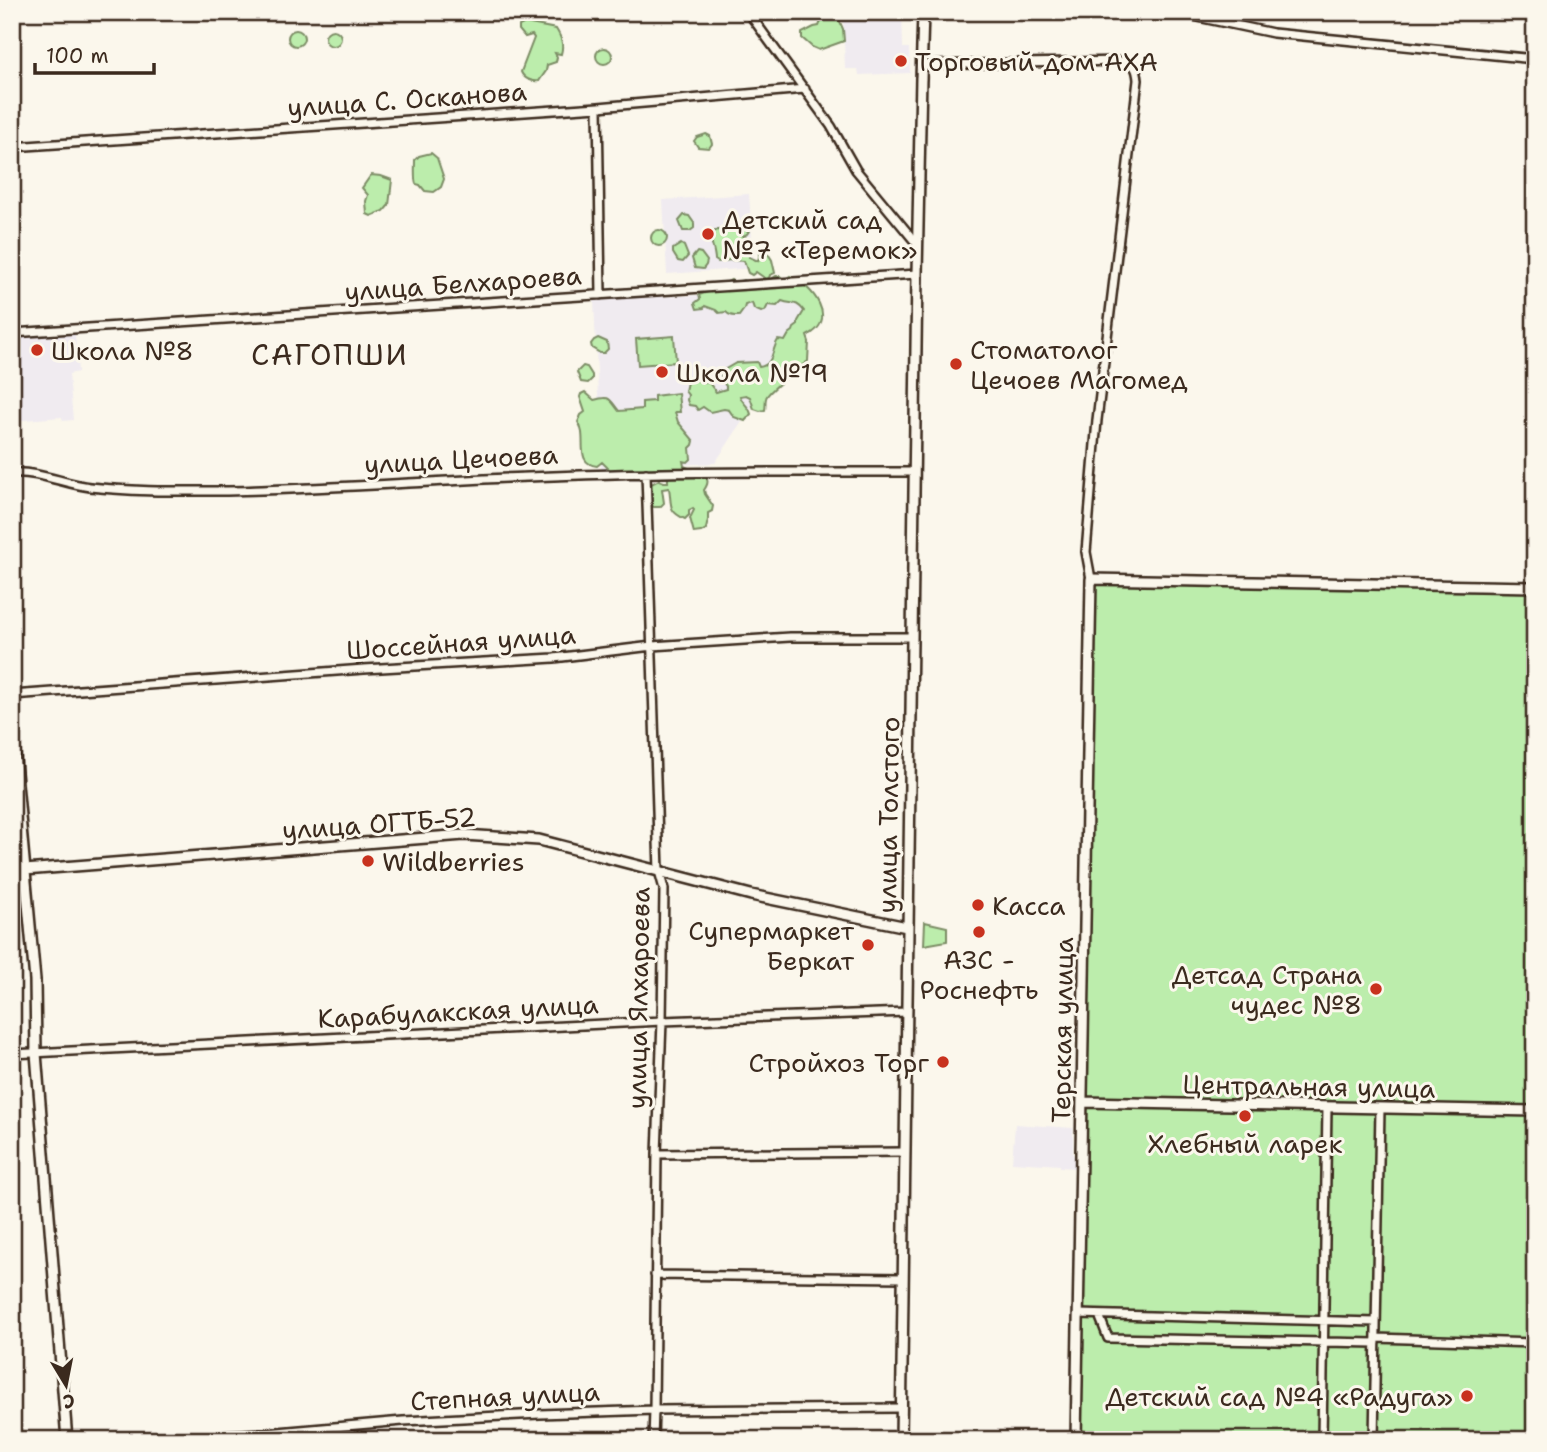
<svg xmlns="http://www.w3.org/2000/svg" width="1547" height="1452" font-family="'Shantell Sans',sans-serif">
<style>
.built{fill:#f0ebf0}
.green{fill:#bcedac;stroke:#7c8c65;stroke-width:2}
.lines{fill:none;stroke-linecap:round;stroke-linejoin:round}
.minor-casing{stroke:#3b2a1e;stroke-width:12}
.tertiary-casing{stroke:#3b2a1e;stroke-width:14}
.minor{stroke:#fbf7ec;stroke-width:7}
.tertiary{stroke:#fbf7ec;stroke-width:9}
.poi-dot{fill:#c8321e;stroke:#fbf7ec;stroke-width:2.5}
.labels{text-anchor:middle;dominant-baseline:central;stroke-width:6;stroke-linejoin:round;paint-order:stroke}
.poi-label{font-size:26px;fill:#3b2a1e;stroke:#fbf7ec;text-anchor:start}
.street-label{font-size:26px;fill:#3b2a1e;stroke:#fbf7ec}
.quarter-label{font-size:30px;letter-spacing:2px;fill:#3b2a1e;stroke:#fbf7ec}
</style>
<rect width="100%" height="100%" fill="#fbf7ec"/>
<filter id="ink" filterUnits="userSpaceOnUse"><feTurbulence type="fractalNoise" baseFrequency=".0143" numOctaves="2"/><feDisplacementMap in="SourceGraphic" scale="14" xChannelSelector="R" yChannelSelector="G"/><feConvolveMatrix kernelMatrix="1 2 1 2 8 2 1 2 1" color-interpolation-filters="sRGB"/></filter>
<g filter="url(#ink)">
<path class="built" d="M843 12H902L903 48H909L910 73 859 75 858 69H845Z
M749 194 754 268 667 274 663 200Z
M808 290 809 320 715 463 601 469 594 300Z
M75 334 78 372 69 374 73 420 63 421 62 417 12 421V339Z
M1015 1124 1073 1128V1155L1076 1156 1075 1168 1060 1167V1165L1012 1162Z"/>
<path class="green" d="M823 17 839 20 843 29 844 41 819 50 812 47 802 38V33L814 27 819 26Z
M525 23 556 29C561 37 564 44 561 54L555 53 557 57 556 62 547 65 546 71 539 81C532 82 524 79 521 72L534 38 532 35 525 37 519 30V26Z
M325 38a8 8 0 1 1 16 0a8 8 0 1 1-16 0Z
M288 38a8 8 0 1 1 16 0a8 8 0 1 1-16 0Z
M596 56a8 8 0 1 1 16 0a8 8 0 1 1-16 0Z
M706 134 710 136 712 144 709 148 698 147 694 141 697 137Z
M431 153 437 158 444 179 441 187 434 192 425 191 420 185 416 184C414 179 415 167 415 160L419 156Z
M371 175 381 176 392 180 389 205 384 211 371 216 367 214 366 201 368 195 362 188Z
M684 215 689 216 694 223V228L690 231H683L679 221Z
M725 227 727 230 738 228 749 231 747 234 743 236 746 237 747 250 750 252 749 257 758 261 760 253 767 252 772 260 775 273 770 275 769 278 766 279 756 272 752 275 748 273 744 261 730 260 718 262 715 260C715 252 711 243 710 234L713 232Z
M651 238a8 8 0 1 1 16 0a8 8 0 1 1-16 0Z
M681 244 684 246 688 256 683 262 678 261 673 253V249Z
M697 252 701 253 707 261 706 265 703 269 695 268 692 258Z
M776 276H780L784 280 790 276C812 286 840 320 807 336L809 342 808 361C801 366 767 392 766 398 765 402 766 406 765 410L760 411 754 409 750 397 746 395 740 396C742 404 749 405 751 414L745 421 734 417 729 410 724 409 710 412 703 407 698 410 695 406 689 405 687 400 688 395 685 391 687 382 692 379 709 383 716 392 726 389V386L721 380 722 371 736 363 757 362 759 367C774 365 771 351 778 340L785 341 789 334 793 331 794 328 798 325V321L804 311C796 300 792 305 782 301L777 306 768 305 765 311 761 312 754 309 752 303 745 305 744 309 739 316C734 316 729 316 726 312L719 313 716 310 705 306 704 308 697 309 695 303 700 299 699 295 708 292 710 286 728 285 727 282 731 280 734 282 744 280 762 289 764 288 765 283Z
M674 336 676 362 638 365 636 339Z
M598 338 607 342 608 349 604 353H600L592 348 591 344 594 340Z
M583 366 587 367 592 375V379L588 383 581 382 577 372Z
M585 392 594 400C611 395 609 399 619 411L642 409V402L654 401V396L678 393 680 412H675L678 422 694 441 693 445 690 448 691 459 688 462 683 461 684 466 691 469 702 468C706 478 711 480 704 490L705 494 713 506 712 511 708 513V520L706 529 701 532 694 533 690 518 694 510 693 508 689 510V515L685 519C667 511 672 504 669 488L662 489 664 503 660 507H654L651 505 649 485 659 480 664 482H668V478L611 471 602 462 597 466C573 463 589 437 578 422L581 415 585 412 580 397 581 394Z
M1091 579 1535 587V1440H1076Z
M925 922 947 927V941L924 945Z"/>
<g class="lines">
<defs>
<path id="minor" d="M748 12 831 126 856 170 917 244
M1174 12 1273 33 1535 59
M922 65 1123 61C1135 64 1137 68 1138 80L1097 420 1086 552 1091 579
M598 107 601 295
M12 147 598 107 805 89
M12 333 917 274
M12 473C39 471 64 484 90 487 135 492 182 491 227 491 328 489 428 481 528 477 657 471 786 472 914 472
M646 473 659 871 664 889 662 1021 657 1154 654 1410 653 1440
M12 695 364 669 554 658 652 646 790 637H912
M12 1054 662 1021 907 1012
M657 1154 905 1152
M655 1275 903 1278
M1078 1314 1376 1322
M1099 1315 1108 1338 1376 1343
M1376 1338 1535 1343
M112 1440 266 1433 403 1421 540 1414 654 1410 901 1408
M1322 1440 1327 1107
M1374 1440 1380 1108"/>
<path id="tertiary" d="M921 80 923 12
M12 729 35 980 36 1053 67 1440
M12 871 464 835 539 840 751 895 907 927
M1082 1102 1535 1111
M901 1440 917 274 921 77
M1076 1440 1091 579 1535 587"/>
</defs>
<use href="#minor" class="minor-casing"/>
<use href="#tertiary" class="tertiary-casing"/>
<use href="#minor" class="minor"/>
<use href="#tertiary" class="tertiary"/>
</g>
</g>
<g class="poi-dot">
<circle cx="901" cy="61" r="7"/>
<circle cx="708" cy="234" r="7"/>
<circle cx="37" cy="350" r="7"/>
<circle cx="956" cy="364" r="7"/>
<circle cx="662" cy="372" r="7"/>
<circle cx="368" cy="861" r="7"/>
<circle cx="978" cy="905" r="7"/>
<circle cx="979" cy="932" r="7"/>
<circle cx="868" cy="945" r="7"/>
<circle cx="1376" cy="989" r="7"/>
<circle cx="943" cy="1062" r="7"/>
<circle cx="1245" cy="1116" r="7"/>
<circle cx="1467" cy="1396" r="7"/>
</g>
<g class="labels">
<g class="poi-label">
<text x="915" y="61">Торговый дом АХА</text>
<text x="722" y="219">Детский сад<tspan x="722" dy="30">№7 «Теремок»</tspan></text>
<text x="970" y="349">Стоматолог<tspan x="970" dy="30">Цечоев Магомед</tspan></text>
<text x="51" y="350">Школа №8</text>
<text x="676" y="372">Школа №19</text>
<text x="382" y="861">Wildberries</text>
<text x="992" y="905">Касса</text>
<text x="854" y="930" text-anchor="end">Супермаркет<tspan x="854" dy="30">Беркат</tspan></text>
<text x="979" y="959" text-anchor="middle">АЗС -<tspan x="979" dy="30">Роснефть</tspan></text>
<text x="1362" y="974" text-anchor="end">Детсад Страна<tspan x="1362" dy="30">чудес №8</tspan></text>
<text x="929" y="1062" text-anchor="end">Стройхоз Торг</text>
<text x="1245" y="1143" text-anchor="middle">Хлебный ларек</text>
<text x="1453" y="1396" text-anchor="end">Детский сад №4 «Радуга»</text>
</g>
<g class="street-label">
<text transform="translate(407 99) rotate(-4)">улица С. Осканова</text>
<text transform="translate(463 283) rotate(-4)">улица Белхароева</text>
<text transform="translate(461 459) rotate(-3)">улица Цечоева</text>
<text transform="translate(461 642) rotate(-4)">Шоссейная улица</text>
<text transform="translate(888 815) rotate(-89)">улица Толстого</text>
<text transform="translate(379 823) rotate(-4)">улица ОГТБ-52</text>
<text transform="translate(638 998) rotate(-89)">улица Ялхароева</text>
<text transform="translate(458 1011) rotate(-3)">Карабулакская улица</text>
<text transform="translate(1062 1030) rotate(-89)">Терская улица</text>
<text transform="translate(1309 1086) rotate(1)">Центральная улица</text>
<text transform="translate(505 1396) rotate(-3)">Степная улица</text>
</g>
<g class="quarter-label">
<text x="330" y="354">САГОПШИ</text>
</g>
</g>
<rect width="1547" height="1452" fill="none" stroke="#fbf7ec" stroke-width="42"/>
<rect x="21" y="21" width="1505" height="1410" fill="none" stroke="#3b2a1e" stroke-width="2.5" filter="url(#ink)"/>
<g transform="translate(66 1385) rotate(170)" stroke="#fbf7ec" stroke-width="5" paint-order="stroke">
<path d="M0-5L12 26L0 18L-12 26Z" fill="#3b2a1e"/>
<text y="-10" font-size="19" font-weight="bold" text-anchor="middle" fill="#3b2a1e">С</text>
</g>
<path d="M35 63v10h119v-10" fill="none" stroke="#3b2a1e" stroke-width="3.5"/>
<text x="46" y="63" font-size="21" fill="#3b2a1e" stroke="#fbf7ec" stroke-width="5" paint-order="stroke">100 m</text>
</svg>
